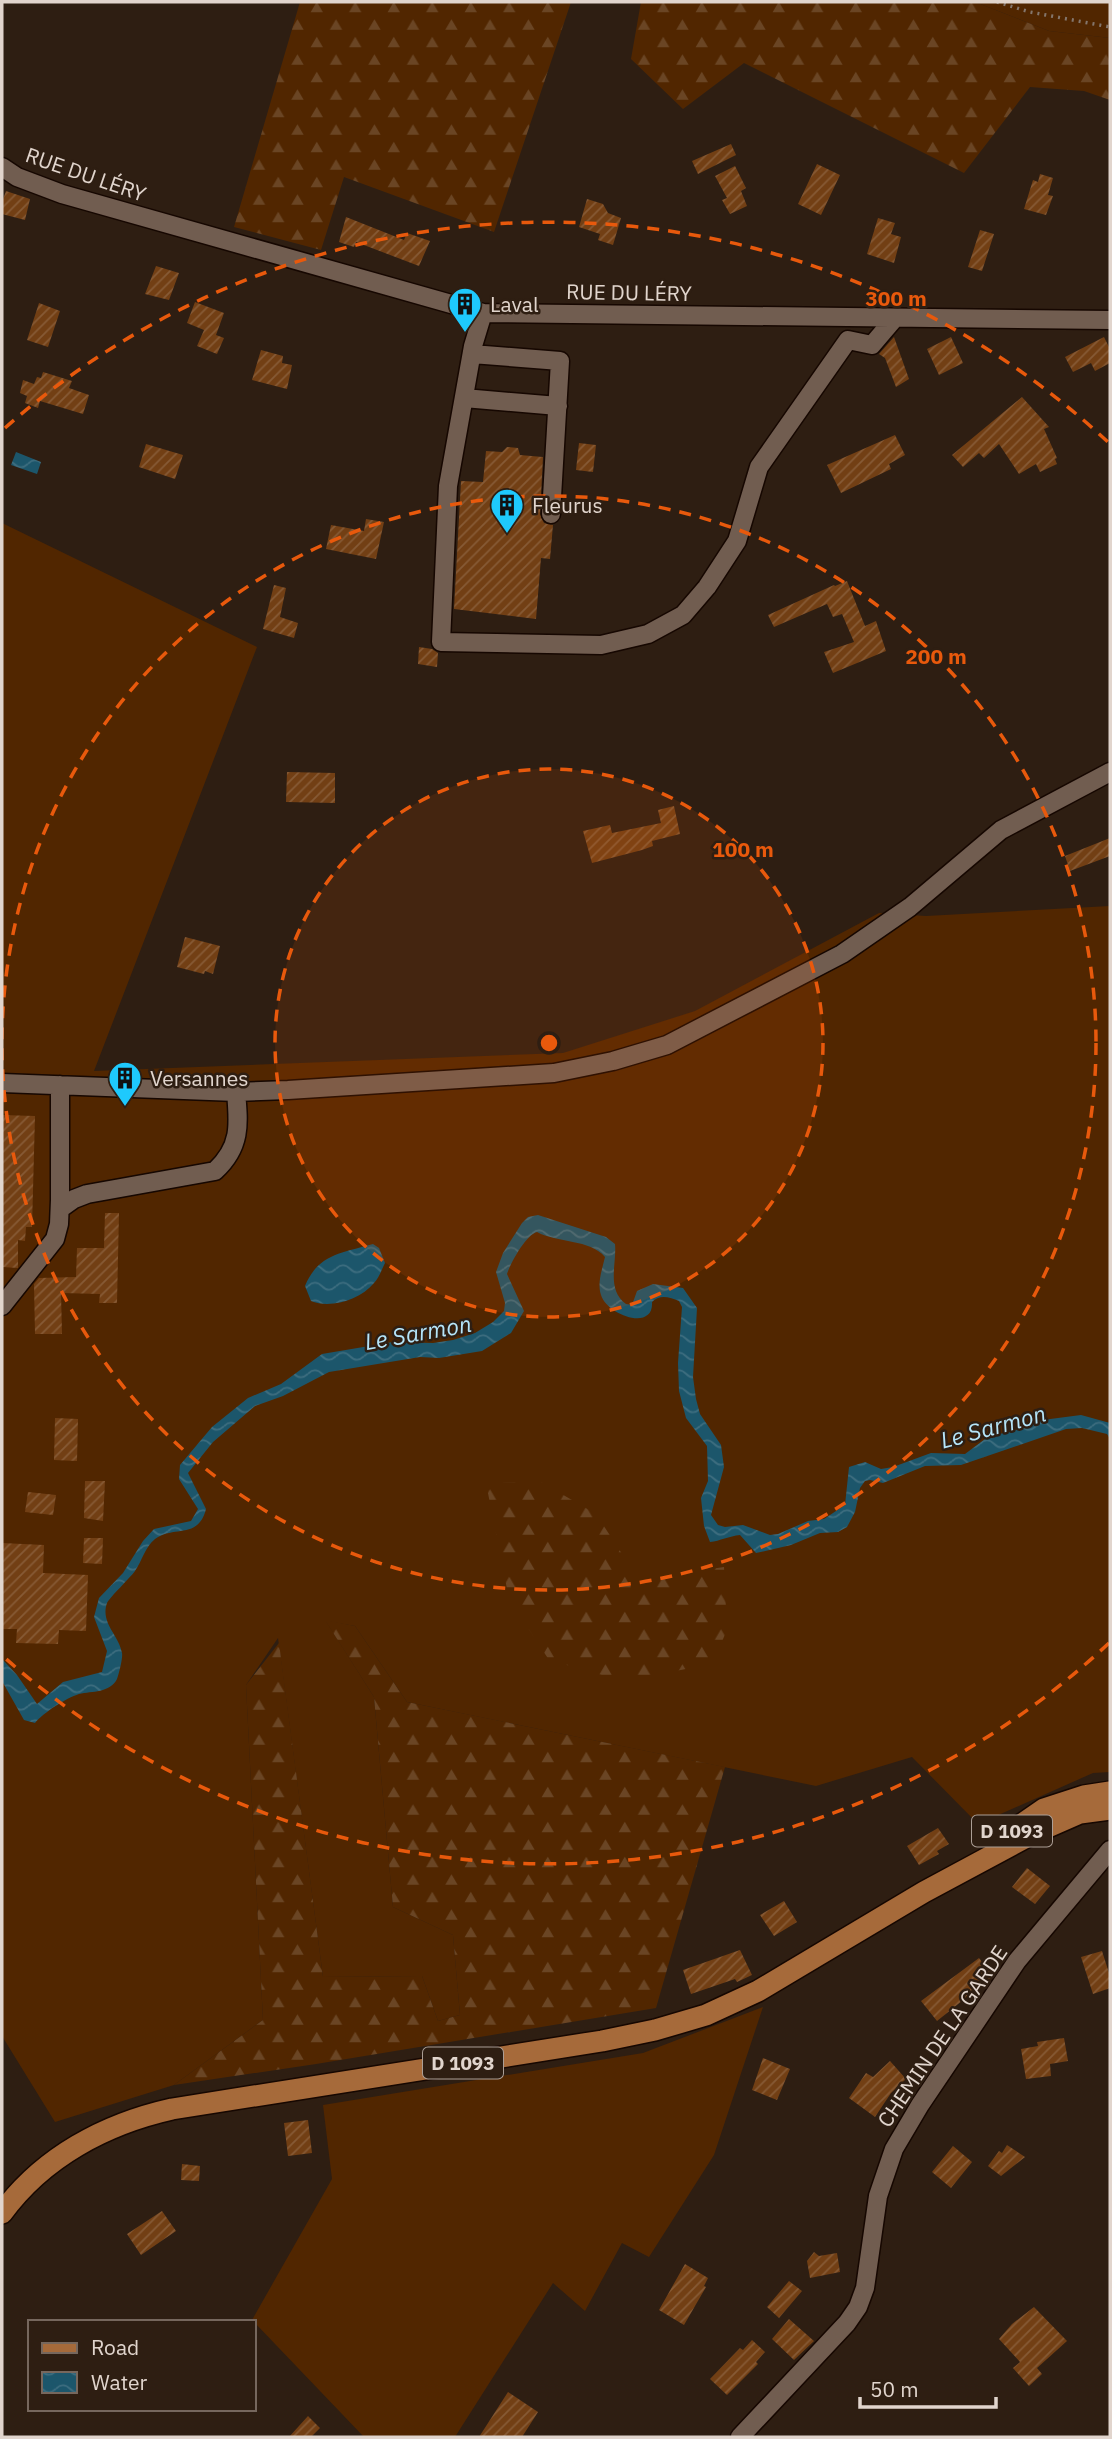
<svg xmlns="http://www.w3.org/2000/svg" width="1112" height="2439" font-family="'IBM Plex Sans',sans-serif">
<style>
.grass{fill:#512600}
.forest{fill:url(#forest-firs)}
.water{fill:url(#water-waves)}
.building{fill:url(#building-hatch)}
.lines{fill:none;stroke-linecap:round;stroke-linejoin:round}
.minor-casing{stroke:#160701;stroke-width:21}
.major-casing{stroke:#160701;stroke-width:24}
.path{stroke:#84766c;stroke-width:3.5;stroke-dasharray:2 5;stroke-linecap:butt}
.minor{stroke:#715d50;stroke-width:18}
.major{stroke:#a66a3a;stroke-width:21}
.ring{fill:none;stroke:#e8590c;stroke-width:3.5;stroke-dasharray:12 9}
.labels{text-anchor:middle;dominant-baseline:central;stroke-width:5;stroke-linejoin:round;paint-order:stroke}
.shield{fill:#2e1e12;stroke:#ab9e95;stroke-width:2}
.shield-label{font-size:19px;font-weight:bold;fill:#e1d5cd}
.street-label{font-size:21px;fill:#e1d5cd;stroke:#2e1e12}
.poi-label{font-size:21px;fill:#e1d5cd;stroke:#2e1e12;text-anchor:start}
.water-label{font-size:23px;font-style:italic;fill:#b5e5fa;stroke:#2e1e12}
.centre{fill:#e8590c;stroke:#2e1e12;stroke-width:3.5}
.ring-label{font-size:21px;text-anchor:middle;font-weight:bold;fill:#e8590c;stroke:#2e1e12;stroke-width:5;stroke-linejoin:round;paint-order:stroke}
</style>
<defs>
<pattern id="forest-firs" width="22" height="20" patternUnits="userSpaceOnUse" patternTransform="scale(1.75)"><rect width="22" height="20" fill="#512600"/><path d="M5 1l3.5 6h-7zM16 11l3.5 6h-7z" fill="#6a4524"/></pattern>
<pattern id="water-waves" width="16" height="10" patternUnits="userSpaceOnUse" patternTransform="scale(1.75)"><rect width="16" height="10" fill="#1c566b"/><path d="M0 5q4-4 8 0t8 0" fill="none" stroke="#3d6d7f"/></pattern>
<pattern id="building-hatch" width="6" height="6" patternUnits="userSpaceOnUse" patternTransform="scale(1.75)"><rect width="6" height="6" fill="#723f14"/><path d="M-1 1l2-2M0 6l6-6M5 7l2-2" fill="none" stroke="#865a35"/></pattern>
</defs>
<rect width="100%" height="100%" fill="#2e1e12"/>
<path class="grass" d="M975 2H1110V38L1049 31Z
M2 523 257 647 94 1071 563 1053 695 1011 879 913 926 916 1110 906V1772L1093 1773 978 1824 912 1757 816 1786 407 1702 355 1626 326 1621 374 1697 393 1907 453 1935 460 2015 438 2021 422 1976 323 1977 278 1638 246 1685 263 2020 174 2085 55 2122 2 2036Z
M763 2007 714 2155 649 2257 622 2243 585 2311 553 2283 455 2437H364L252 2320 332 2179 323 2105 643 2053Z"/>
<path class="forest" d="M300 2H571L494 232 344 177 321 250 234 227Z
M641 2H975L1049 31 1110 38V100L1084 91 1030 87 964 173 744 63 683 109 631 59Z
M541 1482 596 1514 639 1580 724 1567 727 1630 712 1664 623 1681 549 1660 509 1599 486 1483Z
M325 1620 355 1626 407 1702 725 1767 656 2008 316 2064 174 2085 263 2020 246 1685 279 1643 323 1977 422 1976 438 2021 460 2015 453 1935 393 1907 374 1697Z"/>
<path class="water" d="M16 452 41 462 37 474 11 465Z
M538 1215 606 1237 615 1244C617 1264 606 1289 626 1304L632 1305 637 1291 653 1284 683 1288 697 1308 693 1377 696 1399 700 1414 721 1445 724 1467 711 1515 718 1525 725 1527 743 1525 770 1535 778 1534 808 1521 824 1519 845 1505 849 1467 865 1462 881 1469 893 1467 931 1453 965 1454 989 1436 1014 1431 1035 1421 1081 1415 1110 1423V1439L1107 1434 1082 1428 1066 1429 961 1465 925 1466 883 1483 870 1480 865 1481 860 1488 855 1512 847 1527 838 1532 820 1533 791 1545 756 1553 740 1535C729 1536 720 1541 710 1542L704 1526 701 1498 708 1481 707 1446 686 1418 679 1391 678 1363 682 1307 679 1301C670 1297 659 1294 652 1302 654 1332 607 1315 601 1295 597 1283 602 1270 605 1257 590 1239 557 1243 537 1232 526 1235 511 1262 507 1274L524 1311 511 1333 482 1351 439 1358 420 1357 329 1372 283 1396 255 1406 213 1442 188 1473 206 1509C198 1540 174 1525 155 1539 145 1547 142 1561 135 1571 130 1578 110 1597 107 1603 100 1623 119 1635 122 1653 123 1658 119 1673 117 1679 110 1693 92 1691 79 1694 66 1698 43 1713 35 1723L24 1720 2 1681V1659L17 1675 37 1704 63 1682 102 1672 107 1651 94 1617 99 1598 123 1573 143 1541 154 1529 191 1521 198 1509 179 1479 180 1465 212 1427 248 1398 281 1384 322 1354 393 1342 433 1343 453 1340 475 1333 493 1322 504 1311 505 1303 496 1272 503 1253 522 1223 528 1217Z
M373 1244 379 1248 385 1263C382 1269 379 1278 374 1283 360 1300 330 1309 311 1301L305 1286C318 1254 342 1253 373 1244Z"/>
<path class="building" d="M731 144 736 155 698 174 692 161Z
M817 164 840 175 821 215 798 204Z
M735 166 746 188 741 191 747 206 730 214 722 200 727 198 715 176Z
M1040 174 1053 178 1048 195 1053 196 1046 215 1024 209 1033 180 1038 182Z
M6 191 30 199 25 220 2 214V202Z
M587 199 603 204 608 213 621 218 613 245 598 240 600 234 579 227Z
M346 217 404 240 407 233 430 241 419 266 356 242 354 247 339 242Z
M878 218 895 223 891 234 901 237 894 263 867 254Z
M980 230 994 234 982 271 968 267Z
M156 266 179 273 169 300 145 294Z
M195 302 224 313 216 335 224 338 217 354 197 346 204 330 187 323Z
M39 303 60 311 48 347 27 340Z
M894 337 909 379 896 387 885 358 879 354Z
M951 337 963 363 939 375 927 349Z
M1104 337 1110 349V363L1095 371 1091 363 1073 372 1065 357Z
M261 350 283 356 282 363 292 365 287 389 252 380Z
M43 372 72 381 69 388 89 395 83 414 40 401 38 408 25 403 27 396 20 393 23 380 34 384 37 377 41 378Z
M1022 397 1049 427 1044 429 1057 458 1055 459 1057 464 1040 472 1036 464 1019 474 999 444 984 458 979 453 963 467 952 455Z
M895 435 905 455 889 464 891 469 841 493 827 465Z
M579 443 596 445 593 472 576 470Z
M146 444 183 455 175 479 139 467Z
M507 447 518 448 520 455 543 457 540 514 544 523 553 525 550 559 541 558 536 619 454 609 461 481 483 482 486 451 502 452Z
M366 519 384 522 376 559 326 549 331 525 364 531Z
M847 581 865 626 876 621 886 651 833 673 824 652 854 642 842 614 833 617 827 604 774 627 768 615 834 585 835 586Z
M274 585 286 588 280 617 298 623 294 638 263 629Z
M419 647 432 649 438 653 437 667 418 664Z
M287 772 335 773V803L286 802Z
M674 806 680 834 652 841 653 846 642 850 592 863 583 831 610 825 612 833 661 823 658 810Z
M1110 838V856L1070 871 1065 856Z
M185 937 220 946 213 974 205 971 204 974 177 967Z
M2 1115 35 1116 32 1227H26L25 1241 18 1240V1268L2 1267Z
M105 1213H119L117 1303H99L100 1294 61 1293 62 1334H35L34 1284 39 1278 76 1277 77 1248H104Z
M55 1418 78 1419 77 1461 54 1460Z
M85 1481H105L103 1521 84 1518Z
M28 1492 56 1495 53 1515 25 1512Z
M84 1538H103L102 1564 83 1563Z
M2 1543 44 1545 43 1573 88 1575 86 1631 59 1630 58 1644 16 1643 17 1629H2Z
M938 1828 949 1844 937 1851 939 1854 919 1865 907 1846Z
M1027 1868 1050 1886 1035 1904 1012 1887Z
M784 1901 797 1922 774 1936 760 1915Z
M740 1950 752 1975 737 1982 735 1979 691 1994 683 1970Z
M1102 1951 1110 1976V1988L1093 1994 1081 1957Z
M979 1958 993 1976 937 2021 921 2001Z
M1064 2038 1068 2061 1050 2064 1051 2076 1026 2079 1021 2049 1038 2046 1037 2042Z
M763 2058 790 2069 777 2100 752 2090Z
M890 2061 906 2079 891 2093 875 2117 849 2098 866 2073 873 2077Z
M308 2120 312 2153 288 2156 284 2123Z
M1007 2145 1025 2157 1001 2176 988 2166 999 2151 1002 2153Z
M953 2146 972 2162 951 2188 932 2172Z
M182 2164 200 2166 199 2181 181 2180Z
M162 2211 176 2231 141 2255 127 2234Z
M814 2252 819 2256 837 2253 840 2272 810 2278 807 2261Z
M685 2264 708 2278 704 2286 706 2287 684 2325 659 2310Z
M789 2281 802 2291 779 2318 767 2307Z
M1034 2307 1067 2341 1037 2368 1042 2374 1029 2386 1013 2368 1020 2362 999 2339 1012 2324Z
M789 2319 814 2341 794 2360 772 2339Z
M752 2340 765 2352 756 2362 758 2364 727 2395 710 2379 740 2348 743 2350Z
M508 2392 538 2412 522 2437H479Z
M308 2416 320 2428 311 2437H289Z"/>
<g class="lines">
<defs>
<path id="minor" d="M2 167 17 177 62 194 483 313 1110 320
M483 313 473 346 448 486 441 642 601 645 648 634 683 615 707 587 737 541 759 467 848 340 872 345 895 318
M472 354 560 361 551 514
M464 398 558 406
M2 1083 236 1092 288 1090 554 1073 613 1061 667 1045 842 954 910 907 1001 830 1110 772
M60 1209 74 1199 87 1194 215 1171C241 1147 239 1125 236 1092
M2 1306 55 1239 59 1224 60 1200V1085
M740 2437 847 2323 858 2307 865 2288 878 2196 894 2149 920 2105 1017 1961 1110 1850"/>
<path id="major" d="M1009 1833 1044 1809 1084 1796 1110 1792
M2 2213C43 2157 105 2124 172 2109L602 2041 655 2030 706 2015 758 1991 924 1892 1032 1834 1080 1813 1110 1809"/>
</defs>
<use href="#minor" class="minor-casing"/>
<use href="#major" class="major-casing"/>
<path class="path" d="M997 2 1030 12 1110 27"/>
<use href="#minor" class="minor"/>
<use href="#major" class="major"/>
</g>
<circle cx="549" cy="1043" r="274" fill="#e8590c" fill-opacity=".12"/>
<g class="ring">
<circle cx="549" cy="1043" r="274"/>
<circle cx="549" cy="1043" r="547"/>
<path d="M1109 1643A821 821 0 0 1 5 1658M5 428A821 821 0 0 1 1109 443"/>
</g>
<defs>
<symbol id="building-pin" viewBox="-11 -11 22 30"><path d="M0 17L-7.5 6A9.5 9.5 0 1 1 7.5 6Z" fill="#1ec9fd" stroke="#2e1e12"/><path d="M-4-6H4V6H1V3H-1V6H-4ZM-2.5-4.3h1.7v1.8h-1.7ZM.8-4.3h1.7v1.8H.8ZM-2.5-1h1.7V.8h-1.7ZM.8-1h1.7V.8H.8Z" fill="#111"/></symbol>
</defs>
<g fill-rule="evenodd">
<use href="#building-pin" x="446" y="285" width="38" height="52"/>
<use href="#building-pin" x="488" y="486" width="38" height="52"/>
<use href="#building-pin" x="106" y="1059" width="38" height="52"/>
</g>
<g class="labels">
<g class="shield">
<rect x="972" y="1815.5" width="80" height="31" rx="5"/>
<rect x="423" y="2047.5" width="80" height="31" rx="5"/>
</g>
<g class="shield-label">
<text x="1012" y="1831">D 1093</text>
<text x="463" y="2063">D 1093</text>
</g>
<g class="street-label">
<text transform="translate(86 174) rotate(19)">RUE DU LÉRY</text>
<text transform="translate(629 292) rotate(1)">RUE DU LÉRY</text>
<text transform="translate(942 2036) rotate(-56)">CHEMIN DE LA GARDE</text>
</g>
<g class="poi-label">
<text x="490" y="304">Laval</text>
<text x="532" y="505">Fleurus</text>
<text x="150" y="1078">Versannes</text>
</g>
<g class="water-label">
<text transform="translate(418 1332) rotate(-10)">Le Sarmon</text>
<text transform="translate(993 1426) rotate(-15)">Le Sarmon</text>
</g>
</g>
<circle cx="549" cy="1043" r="10" class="centre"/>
<g class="ring-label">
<text x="896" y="306">300 m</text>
<text x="936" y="664">200 m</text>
<text x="743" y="857">100 m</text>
</g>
<rect width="1112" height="2439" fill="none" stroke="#e1d5cd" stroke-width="7"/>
<rect x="28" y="2320" width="228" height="91" fill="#2e1e12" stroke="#76675d" stroke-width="2"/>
<rect x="42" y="2343" width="35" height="10" fill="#a66a3a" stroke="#76675d" stroke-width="2"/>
<text x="91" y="2355" font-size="21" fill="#e1d5cd">Road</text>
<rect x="42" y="2372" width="35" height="21" fill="url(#water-waves)" stroke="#76675d" stroke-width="2"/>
<text x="91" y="2390" font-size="21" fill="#e1d5cd">Water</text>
<path d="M860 2397v10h136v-10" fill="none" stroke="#e1d5cd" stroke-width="3.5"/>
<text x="870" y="2397" font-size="21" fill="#e1d5cd" stroke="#2e1e12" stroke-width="5" paint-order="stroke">50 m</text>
</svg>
